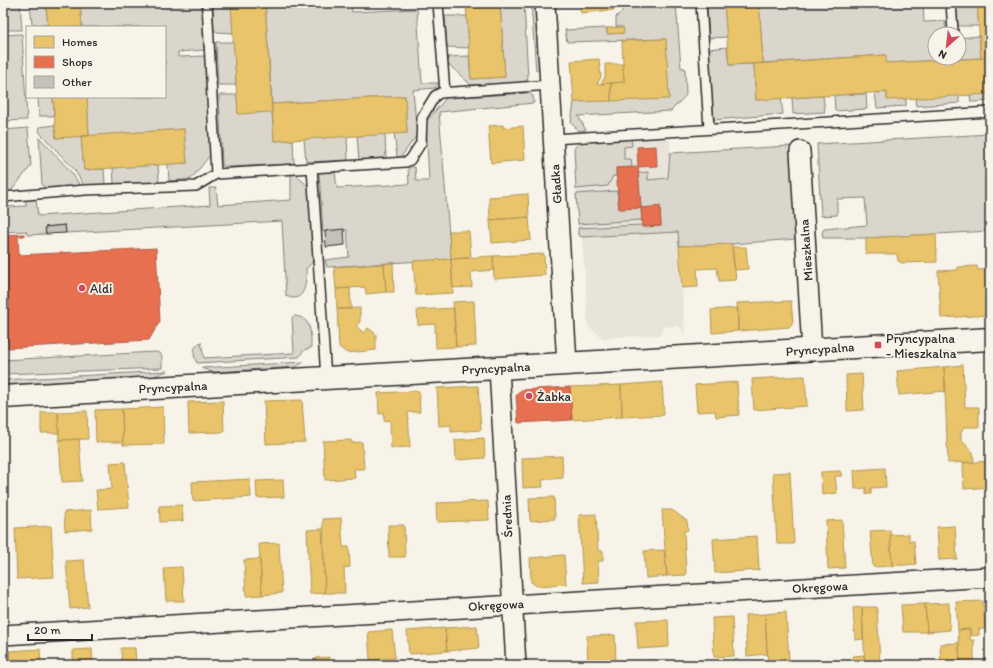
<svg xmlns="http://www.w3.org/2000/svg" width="993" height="668" font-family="Itim,sans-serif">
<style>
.built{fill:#e8e4da}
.green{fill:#dad6cc;stroke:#82807c}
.homes{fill:#e9c46a;stroke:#b09657}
.shops{fill:#e76f51;stroke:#af5b46}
.building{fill:#c4c1b9;stroke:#2b2b2b}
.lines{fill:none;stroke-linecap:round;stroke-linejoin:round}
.service-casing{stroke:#2b2b2b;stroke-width:12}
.minor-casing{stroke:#2b2b2b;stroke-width:22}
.tertiary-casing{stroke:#2b2b2b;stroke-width:25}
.service{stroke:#f7f3e8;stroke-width:9}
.minor{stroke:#f7f3e8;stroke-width:19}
.tertiary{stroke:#f7f3e8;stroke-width:22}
.poi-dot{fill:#d1495b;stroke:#f7f3e8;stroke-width:1.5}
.labels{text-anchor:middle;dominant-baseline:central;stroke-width:4;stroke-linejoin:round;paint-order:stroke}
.street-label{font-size:13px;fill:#2b2b2b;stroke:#f7f3e8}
.poi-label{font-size:13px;fill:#2b2b2b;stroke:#f7f3e8;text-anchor:start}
</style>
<rect width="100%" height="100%" fill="#f7f3e8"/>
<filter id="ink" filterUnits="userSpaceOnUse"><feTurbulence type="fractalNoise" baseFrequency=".025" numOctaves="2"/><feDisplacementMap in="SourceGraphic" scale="8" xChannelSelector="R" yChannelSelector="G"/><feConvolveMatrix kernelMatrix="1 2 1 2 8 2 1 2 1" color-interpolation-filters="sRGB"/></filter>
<g filter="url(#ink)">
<path class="built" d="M669 136 678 232 685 335 679 326 664 327 660 335 603 338 588 326 582 237 578 235 574 148 582 141Z"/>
<path class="green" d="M3 3H20L22 30H3Z
M30 3H46L48 25 32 24Z
M80 3H202L204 50 178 52V57L205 56 211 154 191 179 169 181 168 164 187 163 184 129 89 136 87 97H165V27H82Z
M231 3 233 33 217 32 214 30 213 4Z
M265 3H351L352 12 417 9 422 83H439L435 88 413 90 417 135 400 158 397 156 394 133H407L405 96 272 104Z
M500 3H524L528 78 524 83 471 85 448 64V57L469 56 471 79 505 77Z
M531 3H538L541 68 536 71Z
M626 3H676L681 68H685L686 95 671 111 578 116 586 130 579 131 571 123 574 102 669 98 665 39 567 42 565 30 607 28V34L623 33V27H616V17L626 7Z
M707 3H724L727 37 709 38Z
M759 3H923L924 22 945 21 946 34H935V58H959V38L979 36 981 58 886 63 885 55 763 63Z
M956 3H977L979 26H958Z
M445 16H467L469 48 447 47Z
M22 34 27 120 3 121V35Z
M216 42H234L236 85H218Z
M727 47 729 65 754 64 756 100 781 98 783 114 714 120 708 49Z
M986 58H990V101L971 102 970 95 988 93Z
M887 92V99H906V106L877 108 875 93Z
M529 93 533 96 534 103 439 112 451 259 327 267 325 260 349 257 347 230 323 232 319 172H335L337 188 409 184 408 167H415L416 181H429L426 122 446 98Z
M866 94 867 109 835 111 834 95Z
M219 95H237L238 113 272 112 274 141 293 140 294 164 226 167 222 165Z
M959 95V103L916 106 915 98Z
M823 96 825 112 793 114 792 98Z
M38 97H53L54 116H39Z
M55 125 56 138 81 136 84 170 104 169 105 184 85 187 74 169 40 133 39 127Z
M28 128 31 166 11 191H3V130Z
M385 134 386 159 359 160 357 136Z
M990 134V231L866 238H823L822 233 824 229 867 225 865 198 837 199V215L821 216 817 144Z
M347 136 348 160 306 162 304 139Z
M39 137 72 173 81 187 46 189 42 185Z
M631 138 632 146 624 147V159H631L632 167 616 168V176H613L608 186 576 189 574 148 582 141Z
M790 146 796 239 732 244 679 246 678 232 582 237 578 235V228L642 225 643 227 661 226 660 207 641 208 642 220 578 224 576 194 617 191 619 209 641 208 638 173 648 172V180L668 178 670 153Z
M158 165 159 180 157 182 117 184 114 183 113 168Z
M291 174H295L310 188 315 259 306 269C307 281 305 305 286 296L282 221 66 233 65 225 45 227 46 234 27 235 26 231 3 232V202H5L6 207 26 206V200L36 199 38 216 210 205 209 188H216L218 205 291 200Z
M294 316C312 317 311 334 311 348L304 350 299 357 197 363C193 355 192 347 201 342L204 358 294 353 292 318Z
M155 352 160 353 162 357V368L3 374V360Z
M304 362 296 367 212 372 201 368Z
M167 371 152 377 3 385V380Z"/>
<path class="homes" d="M46 3H80L82 27H48Z
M231 3H265L272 112 238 114Z
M466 3H500L505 77 471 79Z
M580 3H613L614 10 581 13Z
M724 3H759L763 63 729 65Z
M977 3H990V58H981Z
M623 27 624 33 607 34V28Z
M666 39 669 99 611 101V83L624 82 622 41Z
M886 55V63L986 58 989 94 887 100V92L756 100 754 64Z
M599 59 601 77 597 84 611 83V101L574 102 571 61Z
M605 64H623L624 82 601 84 605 77Z
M405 96 407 133 274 141 272 104Z
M53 97H87L89 136 56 138Z
M503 125V128L523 126 525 160 491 163 488 126Z
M184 129 187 163 84 170 81 136Z
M528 194 529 217 490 220 489 197Z
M529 217 531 240 492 243 490 220Z
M449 231H469L471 258 451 259Z
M936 234 937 262 902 263 898 261 897 254H866V238Z
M732 244 736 280 719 281 717 268 697 269 698 287 682 288 679 246Z
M732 247H746L748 269 734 270Z
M544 254 545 275 494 279 493 256Z
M493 256 494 270 471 272 472 287 453 288 451 259Z
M451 259 453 293 416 295 413 261Z
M393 263 394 292H386L384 264Z
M384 264 386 292 366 294 365 287 336 289 334 267Z
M977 266 978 270 990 269V315L941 318 938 271 958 270V267Z
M350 288 351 309H337L336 289Z
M474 301 476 346 456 347 453 302Z
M791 301 793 321 790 327 738 331 737 303Z
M360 308V322L356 326 364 333 368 328 376 334V350L347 353 339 347 337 309Z
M454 308 456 347 436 348 435 324 418 325 417 310Z
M738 308V331L712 333 711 310Z
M963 365 965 407H979V427H964L961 433V440L973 452 974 462 948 463 944 367Z
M944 367 946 391 899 395 897 371Z
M862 374 864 410 847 411 846 375Z
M805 376 807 406 754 410 752 379Z
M662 382 664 415 622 417 621 385Z
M737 382 739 415 716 417 715 411 697 412 695 385Z
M621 385 622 417 572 420 570 387Z
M478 386 481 430 451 432V425L439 426 437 388Z
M419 391 420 412H408L410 447 391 448 390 420 384 421V413L379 414 378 393Z
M302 400 305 442 266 444 264 401Z
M223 401 224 432 189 433 188 402Z
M163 407 164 444 123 445 122 409Z
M122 409 123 442H96L95 410Z
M87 411 88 439 59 440 58 412Z
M41 412H58L59 433H41Z
M484 438 485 458 456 460 455 440Z
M79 439 82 481 62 482 59 440Z
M351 440V443L362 442 364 469H354L355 478 325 480 323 441Z
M562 456 563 478 542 480 543 487 523 488 522 458Z
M990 461V487L964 489 963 463Z
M125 462 129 507 98 509 96 490 112 489 110 463Z
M885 468 886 487 871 488V494H866V488L855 489 854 470Z
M840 471 842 476H835L837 493 822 495 821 472Z
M790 472 794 544H777L773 473Z
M250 479 251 497 193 501 192 482Z
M283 480 284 497 257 498 256 481Z
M554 497 555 519 530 521 529 498Z
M488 501 489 520 437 522 436 503Z
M182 505 183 521 160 522 159 506Z
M91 510 92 529 65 531 64 512Z
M662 510H672L687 521 688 530 684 531 686 575 667 576Z
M596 514 598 551H603V561H598L599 582 583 583 579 515Z
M341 518 343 547H349L350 567 344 568 345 593H325L323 519Z
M842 520 845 568 828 569 826 521Z
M388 525H404L405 557H389Z
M51 526 54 577 17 579 15 528Z
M955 526 957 559 939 560 937 527Z
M322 529 325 593 310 594 307 530Z
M890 530 892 566 873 567 870 531Z
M909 534V541H914L916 564 892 566 890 535Z
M757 536 759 570 715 573 713 539Z
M279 543 282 593 262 595 259 544Z
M664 550 667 576 646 578 644 551Z
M564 555 566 584 537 586 531 582 530 558Z
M260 559 262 595 246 596 244 560Z
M84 560 88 607 70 609 66 561Z
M182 567 184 601H166L164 568Z
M983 601 985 629H979V635L970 636V629L958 630 956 602Z
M949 603 950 630 927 632 925 604Z
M925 604 927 632H903L901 605Z
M862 607H877L880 665H865Z
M862 607 863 639 855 640 853 608Z
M786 612 789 661 768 662 765 614Z
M765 614 767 654 747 656 745 615Z
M732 617 734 656 714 657 712 618Z
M668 620 669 647 638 649 636 621Z
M477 626 479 648 447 651 445 628Z
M445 628 447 651 409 654 407 631Z
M970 629V640H974V665H960L958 630Z
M392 630 395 658 370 660 368 632Z
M615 635 616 665H588L587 636Z
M959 643 960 665H941L940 644Z
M121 648H135L136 665H122Z
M40 649 41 665H10L9 651Z
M92 649 93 665H73V650Z
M9 651 10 665H3V652Z
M864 655 865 665H853V656Z
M329 657 330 665H317L316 658Z
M654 660V665H640L639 661Z"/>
<path class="shops" d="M656 146 657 166 638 167 637 147Z
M638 167 641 208 619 209 616 168Z
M660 206 661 226 642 227 641 208Z
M24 234V236H18L19 255 156 248 160 321 149 340 8 348 3 235Z
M570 387 572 420 518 423 516 396 521 390Z"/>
<path class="building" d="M65 225 66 233 46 234 45 227Z
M344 229 345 245 326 247 325 231Z"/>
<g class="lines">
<defs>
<path id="service" d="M207 3 216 174
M438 3 445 92
M701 3 709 129
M951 3 953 31
M553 139 990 112
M312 168 326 378
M3 197 85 190 196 186 216 174 406 162 410 160 421 143 422 117 435 96 440 93 550 85"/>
<path id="minor" d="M545 3 567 364
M800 151 812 350
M499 368 516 665
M3 635 990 577"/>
<path id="tertiary" d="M3 397 990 339"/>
</defs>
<use href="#service" class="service-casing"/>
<use href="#minor" class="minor-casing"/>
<use href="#tertiary" class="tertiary-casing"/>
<use href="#service" class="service"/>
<use href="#minor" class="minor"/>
<use href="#tertiary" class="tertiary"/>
</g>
</g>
<g class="poi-dot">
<circle cx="82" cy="288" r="4"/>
<rect x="874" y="341" width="8" height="8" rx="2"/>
<circle cx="529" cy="396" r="4"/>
</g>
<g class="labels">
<g class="street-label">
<text transform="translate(556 184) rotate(-94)">Gładka</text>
<text transform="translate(806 250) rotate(-94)">Mieszkalna</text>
<text transform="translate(820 349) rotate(-4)">Pryncypalna</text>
<text transform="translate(496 368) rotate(-3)">Pryncypalna</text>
<text transform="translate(173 387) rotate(-3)">Pryncypalna</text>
<text transform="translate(507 516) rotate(-93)">Średnia</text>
<text transform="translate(820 587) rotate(-3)">Okręgowa</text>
<text transform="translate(496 605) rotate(-3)">Okręgowa</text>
</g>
<g class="poi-label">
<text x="90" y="288">Aldi</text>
<text x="886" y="338">Pryncypalna<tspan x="886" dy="15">- Mieszkalna</tspan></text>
<text x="537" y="396">Żabka</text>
</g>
</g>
<rect width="993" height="668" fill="none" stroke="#f7f3e8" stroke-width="16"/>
<rect x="8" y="8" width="977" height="652" fill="none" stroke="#2b2b2b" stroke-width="1.5" filter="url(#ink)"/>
<rect x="26" y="26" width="140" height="72" fill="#f7f3e8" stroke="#a5a39c"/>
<rect x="34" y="36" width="20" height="12" fill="#e9c46a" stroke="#a5a39c"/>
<text x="62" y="46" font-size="12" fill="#2b2b2b">Homes</text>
<rect x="34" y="56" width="20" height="12" fill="#e76f51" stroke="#a5a39c"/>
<text x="62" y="66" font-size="12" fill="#2b2b2b">Shops</text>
<rect x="34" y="76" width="20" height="12" fill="#c4c1b9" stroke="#a5a39c"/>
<text x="62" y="86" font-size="12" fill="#2b2b2b">Other</text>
<g transform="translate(947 46) rotate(208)"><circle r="19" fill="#f7f3e8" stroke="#a5a39c"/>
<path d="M0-3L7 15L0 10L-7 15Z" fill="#d1495b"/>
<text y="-6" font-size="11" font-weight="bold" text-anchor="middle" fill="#2b2b2b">N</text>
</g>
<path d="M28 634v6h64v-6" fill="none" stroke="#2b2b2b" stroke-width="2"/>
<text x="34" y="634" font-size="12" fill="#2b2b2b" stroke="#f7f3e8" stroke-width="3" paint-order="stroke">20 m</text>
</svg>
